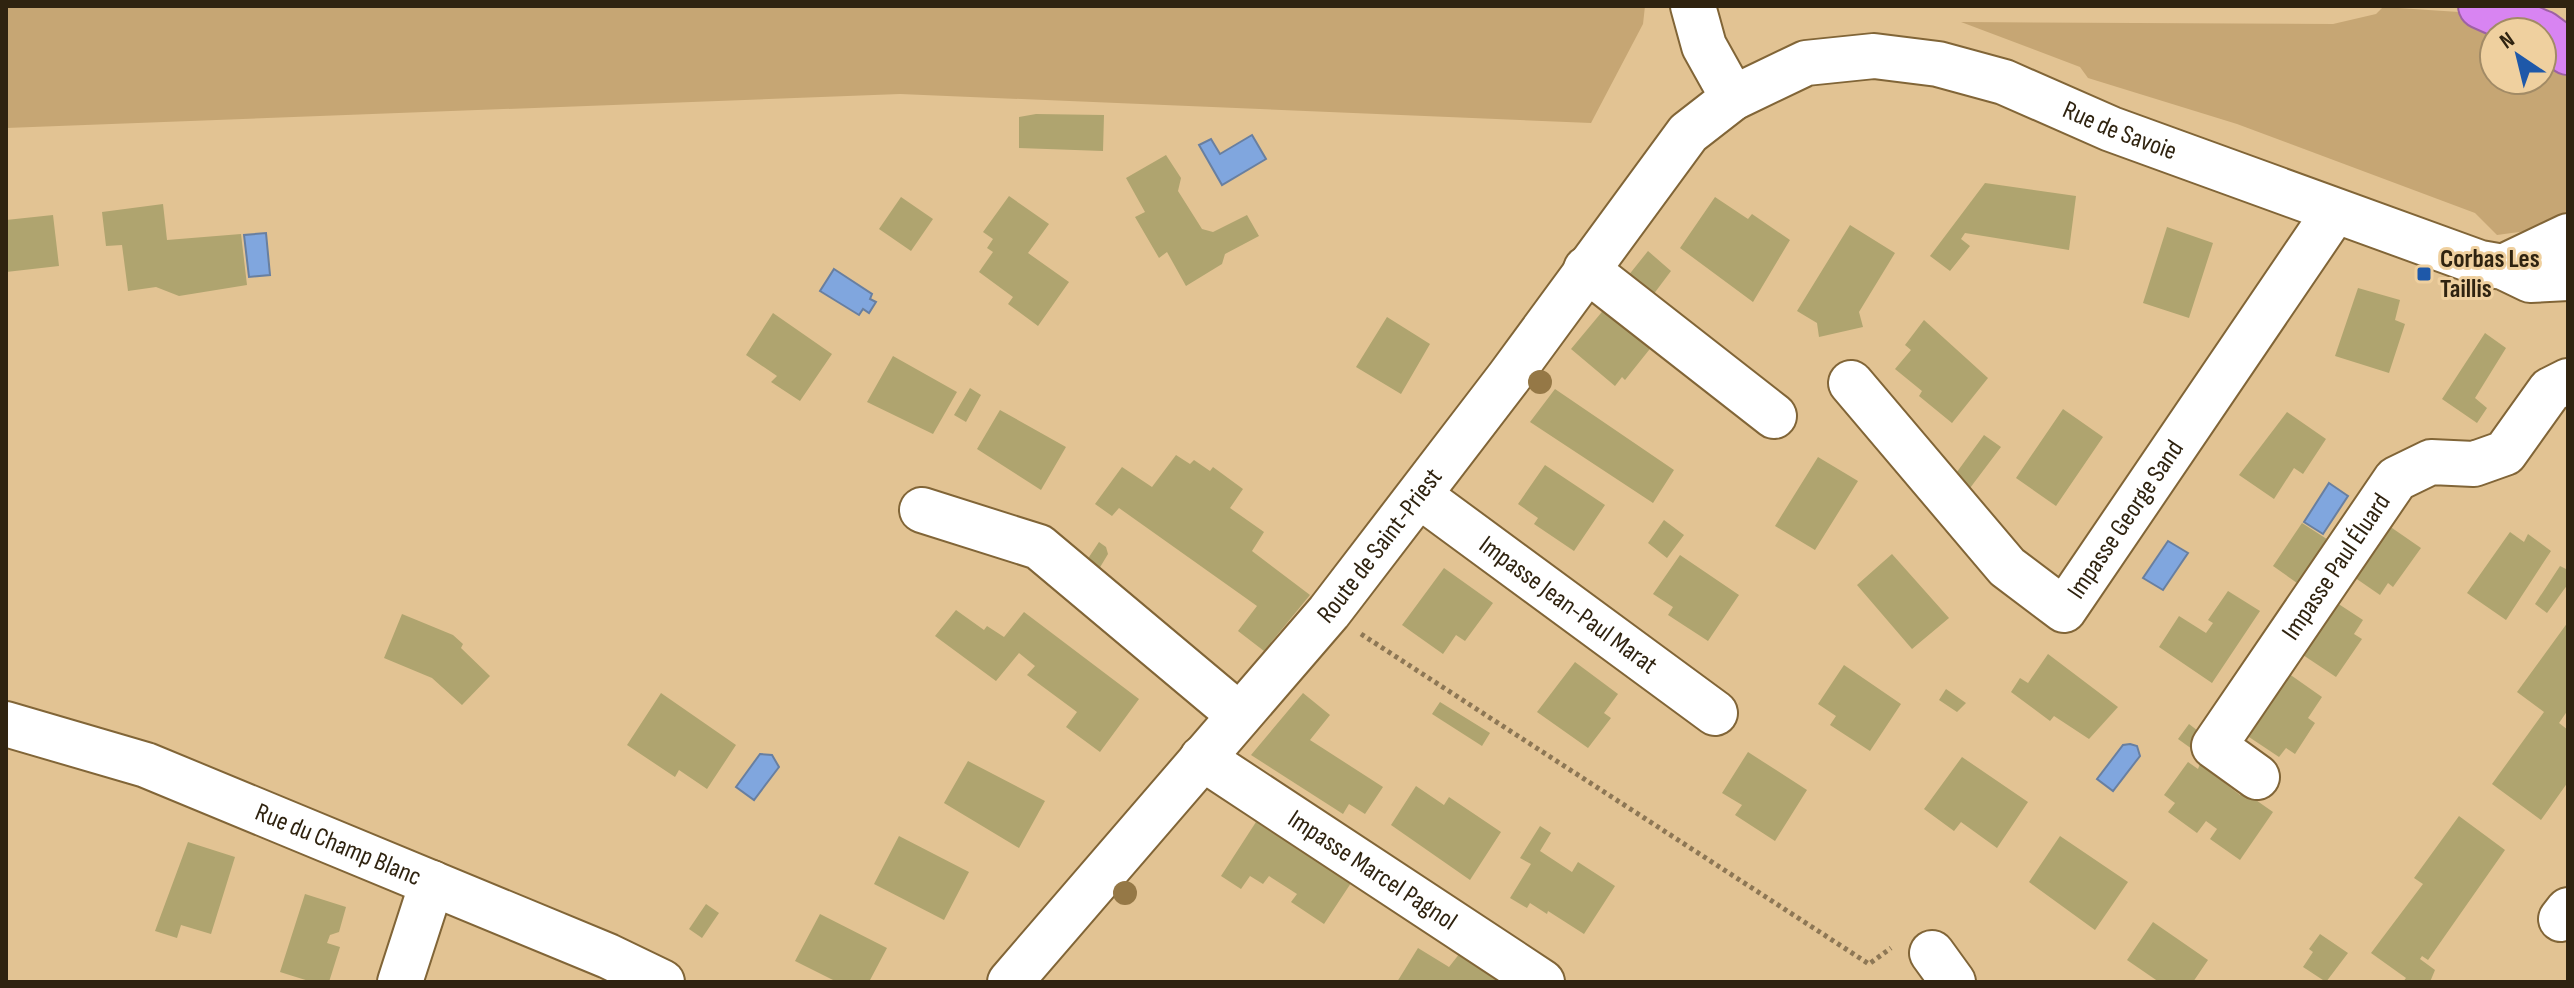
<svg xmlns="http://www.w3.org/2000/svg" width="2574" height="988" font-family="'Sofia Sans Condensed',sans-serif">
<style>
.green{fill:#c6a674}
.water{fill:#80a6de;stroke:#687fa0;stroke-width:2}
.building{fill:#afa46f}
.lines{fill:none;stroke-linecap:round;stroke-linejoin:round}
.minor-casing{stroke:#816537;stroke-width:48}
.highway-casing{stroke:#9d62a3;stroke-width:48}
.path{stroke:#8d7755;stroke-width:5;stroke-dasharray:4 4;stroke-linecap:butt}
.minor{stroke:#fff;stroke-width:44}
.highway{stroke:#d884f2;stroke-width:44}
.tree{fill:#957846}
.poi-dot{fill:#1e58a9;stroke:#efd09f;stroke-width:3}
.labels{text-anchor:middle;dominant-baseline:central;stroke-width:6;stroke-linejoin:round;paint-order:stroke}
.street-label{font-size:26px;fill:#2f2310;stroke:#efd09f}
.poi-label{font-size:26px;font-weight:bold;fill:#2f2310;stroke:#efd09f;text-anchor:start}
</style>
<rect width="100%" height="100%" fill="#e2c393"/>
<path class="green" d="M6 6H1645L1643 24 1591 123 900 94 6 128Z
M2383 7 2459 12 2506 32H2494V80H2542V53L2568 74V210L2541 229 2497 235 2475 213 2237 124 2088 78 2080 67 1961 22 2333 24 2376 14Z"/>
<path class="water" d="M1252 135 1266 159 1222 185 1199 145 1211 139 1220 154Z
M266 233 270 275 249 277 244 235Z
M834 269 872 294 870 299 876 302 869 313 863 309 859 315 820 291Z
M2329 483 2348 496 2323 534 2304 522Z
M2168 541 2188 553 2163 590 2143 578Z
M2130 744 2137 746 2140 756 2113 791 2097 779 2123 745Z
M760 754 772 755 779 767 754 800 736 787Z"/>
<path class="building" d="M1036 114 1104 115 1103 151 1019 148V117Z
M1166 155 1181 178 1178 191 1202 229 1213 232 1247 215 1259 236 1225 254 1222 264 1186 286 1167 252 1159 258 1135 217 1145 212 1126 178Z
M1985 183 2076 196 2069 250 1965 233 1961 239 1970 246 1950 271 1930 256Z
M1009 196 1049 224 1028 253 1069 282 1038 326 1008 304 1013 297 979 272 993 252 987 248 993 239 983 232Z
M901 197 933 219 911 251 879 229Z
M1715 197 1748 219 1752 214 1790 240 1753 302 1680 248Z
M163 204 167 240 241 234 247 285 179 296 156 287 128 291 122 245 106 246 102 212Z
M53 215 59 266 6 272V220Z
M1850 225 1895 253 1859 312 1863 327 1819 337 1817 323 1797 311Z
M2167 227 2213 243 2189 318 2143 303Z
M1648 251 1671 271 1653 295 1628 276Z
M2358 288 2400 300 2395 320 2405 324 2389 373 2335 356Z
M1606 307 1653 345 1625 380 1622 377 1615 386 1571 349Z
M773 313 832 354 800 401 771 382 777 376 746 355Z
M1387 317 1430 344 1401 394 1356 367Z
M1924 320 1988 378 1952 423 1919 396 1922 391 1895 369 1911 350 1905 345Z
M2485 333 2506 348 2475 398 2487 408 2477 423 2442 399Z
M893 356 957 392 933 434 867 402Z
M970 388 981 395 966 422 954 415Z
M1555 389 1674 470 1653 503 1530 422Z
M2063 409 2103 437 2056 506 2016 478Z
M1000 410 1066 447 1041 490 977 449Z
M2287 412 2326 439 2303 474 2294 468 2274 499 2239 475Z
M1984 435 2001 447 1967 492 1954 476Z
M1176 455 1190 464 1194 460 1210 471 1213 467 1243 489 1230 508 1264 532 1252 551 1310 595 1264 651 1238 631 1257 606 1119 508 1112 516 1095 504 1122 467 1152 487Z
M1818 457 1858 481 1815 550 1775 526Z
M1545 465 1605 505 1574 551 1534 524 1538 518 1518 504Z
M2379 519 2421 548 2393 587 2388 583 2380 595 2351 575Z
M1664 520 1684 535 1667 558 1648 543Z
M2302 523 2336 545 2307 590 2273 566Z
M2510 532 2524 542 2528 534 2551 551 2506 620 2467 593Z
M1099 542 1106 547 1108 554 1099 569 1087 560Z
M1892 554 1949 618 1912 649 1857 585Z
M1680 555 1739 595 1708 641 1668 615 1673 607 1653 594Z
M2560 566 2568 570V584L2547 613 2535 604Z
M1444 568 1493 603 1465 641 1456 635 1443 654 1402 625Z
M2228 591 2260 611 2212 683 2159 647 2179 616 2206 633 2213 623 2208 620Z
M2334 601 2363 620 2354 634 2362 639 2336 677 2294 649Z
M956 610 984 630 987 626 1004 637 1024 612 1139 699 1100 752 1066 727 1077 712 1027 675 1035 666 1019 653 996 681 935 636Z
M402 614 453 635 463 644 461 648 490 676 462 705 432 678 384 658Z
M2568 622V710L2559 723 2568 730V782L2541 820 2492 784 2544 712 2517 692Z
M2048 654 2118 707 2089 739 2054 716 2050 721 2011 692 2020 678 2028 683Z
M1575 662 1618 694 1604 713 1611 718 1588 748 1537 712Z
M1844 665 1901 704 1870 751 1830 725 1836 716 1818 704Z
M2285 671 2322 697 2308 718 2315 723 2295 754 2286 748 2279 757 2237 729Z
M1946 689 1966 703 1957 712 1939 700Z
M661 693 736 745 707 789 679 770 675 777 627 745Z
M1303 693 1330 715 1310 740 1383 787 1365 814 1349 804 1343 814 1251 755Z
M1440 702 1490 733 1482 746 1432 714Z
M2189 724 2202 734 2192 749 2178 739Z
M1748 752 1807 790 1775 841 1735 815 1742 805 1722 793Z
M1962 757 2028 802 1997 848 1961 822 1954 831 1924 809Z
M968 761 1045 801 1019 848 944 803Z
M2188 762 2198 769 2200 764 2240 795 2243 791 2273 812 2240 860 2210 839 2217 829 2206 821 2197 833 2168 812 2175 803 2164 795Z
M1416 786 1444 805 1449 797 1501 832 1470 880 1391 825Z
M2459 816 2505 850 2428 960 2422 956 2420 959 2435 970 2430 982H2403L2406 978 2371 953 2423 884 2414 878Z
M1256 822 1274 833 1277 828 1336 866 1333 871 1351 883 1324 924 1291 902 1297 894 1269 876 1263 884 1250 876 1241 889 1221 876Z
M1540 826 1551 833 1540 851 1572 872 1578 862 1615 886 1584 934 1548 911 1547 914 1530 903 1527 908 1510 898 1531 864 1520 858Z
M899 836 969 872 944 920 874 884Z
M2060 836 2128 882 2095 930 2029 882Z
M188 842 235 857 211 934 181 925 177 938 155 931Z
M305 894 346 907 339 932 330 935 327 943 340 947 329 982H312L280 972Z
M706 904 719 913 702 938 689 929Z
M820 914 887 948 869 982H837L795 961Z
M2153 922 2208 960 2193 982H2159L2127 960Z
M2320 934 2348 953 2326 982 2303 967 2313 952 2309 949Z
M1418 948 1449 967 1460 953 1516 982H1397Z"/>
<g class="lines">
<defs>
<g id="minor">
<path d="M1693 6 1704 46 1733 98"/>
<path d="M2503 267 2568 236"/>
<path d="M1586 269 1774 416"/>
<path id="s1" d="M1851 383 2007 567 2064 610 2335 211"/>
<path id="s2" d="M1420 496 1715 713"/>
<path d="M922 510 1039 547 1238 714"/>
<path id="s3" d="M6 724 146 765 608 956 662 982"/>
<path id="s4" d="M1202 758 1542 982"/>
<path id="s5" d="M2257 777 2214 746 2396 479 2431 462 2474 464 2505 453 2550 390 2568 381"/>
<path d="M2561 919 2568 910"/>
<path d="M1932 953 1953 982"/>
<path d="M400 982 432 883"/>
<path id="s6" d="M1010 982 1329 612 1509 377 1688 133 1733 98 1806 63 1874 56 1938 64 2004 82 2111 129 2480 263 2503 267 2530 280 2568 278"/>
</g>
<path id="highway" d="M2481 6 2539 32
M2542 33 2568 52"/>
</defs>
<use href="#minor" class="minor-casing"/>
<use href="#highway" class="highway-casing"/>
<path class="path" d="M1361 634 1869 964 1891 948"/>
<use href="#minor" class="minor"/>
<use href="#highway" class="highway"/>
</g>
<g class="tree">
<circle cx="1540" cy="382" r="12"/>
<circle cx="1125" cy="893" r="12"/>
</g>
<rect class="poi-dot" x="2416" y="266" width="16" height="16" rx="4"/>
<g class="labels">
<g class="street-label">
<text stroke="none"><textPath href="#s6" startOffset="1552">Rue de Savoie</textPath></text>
<text stroke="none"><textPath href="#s1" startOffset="422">Impasse George Sand</textPath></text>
<text stroke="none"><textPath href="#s6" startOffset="572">Route de Saint-Priest</textPath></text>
<text stroke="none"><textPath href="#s5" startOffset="270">Impasse Paul Éluard</textPath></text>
<text stroke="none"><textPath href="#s2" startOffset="184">Impasse Jean-Paul Marat</textPath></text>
<text stroke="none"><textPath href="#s3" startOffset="354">Rue du Champ Blanc</textPath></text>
<text stroke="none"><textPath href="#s4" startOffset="204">Impasse Marcel Pagnol</textPath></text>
</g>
<g class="poi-label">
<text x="2440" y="259">Corbas Les<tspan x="2440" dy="30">Taillis</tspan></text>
</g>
</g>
<rect width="2574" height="988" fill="none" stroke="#2f2310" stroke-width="16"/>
<g transform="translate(2518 56) rotate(325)"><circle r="38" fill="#efd09f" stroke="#a28b66" stroke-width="2"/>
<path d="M0-6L14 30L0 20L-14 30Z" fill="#1e58a9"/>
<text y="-12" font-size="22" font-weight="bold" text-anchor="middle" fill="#2f2310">N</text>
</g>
</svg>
